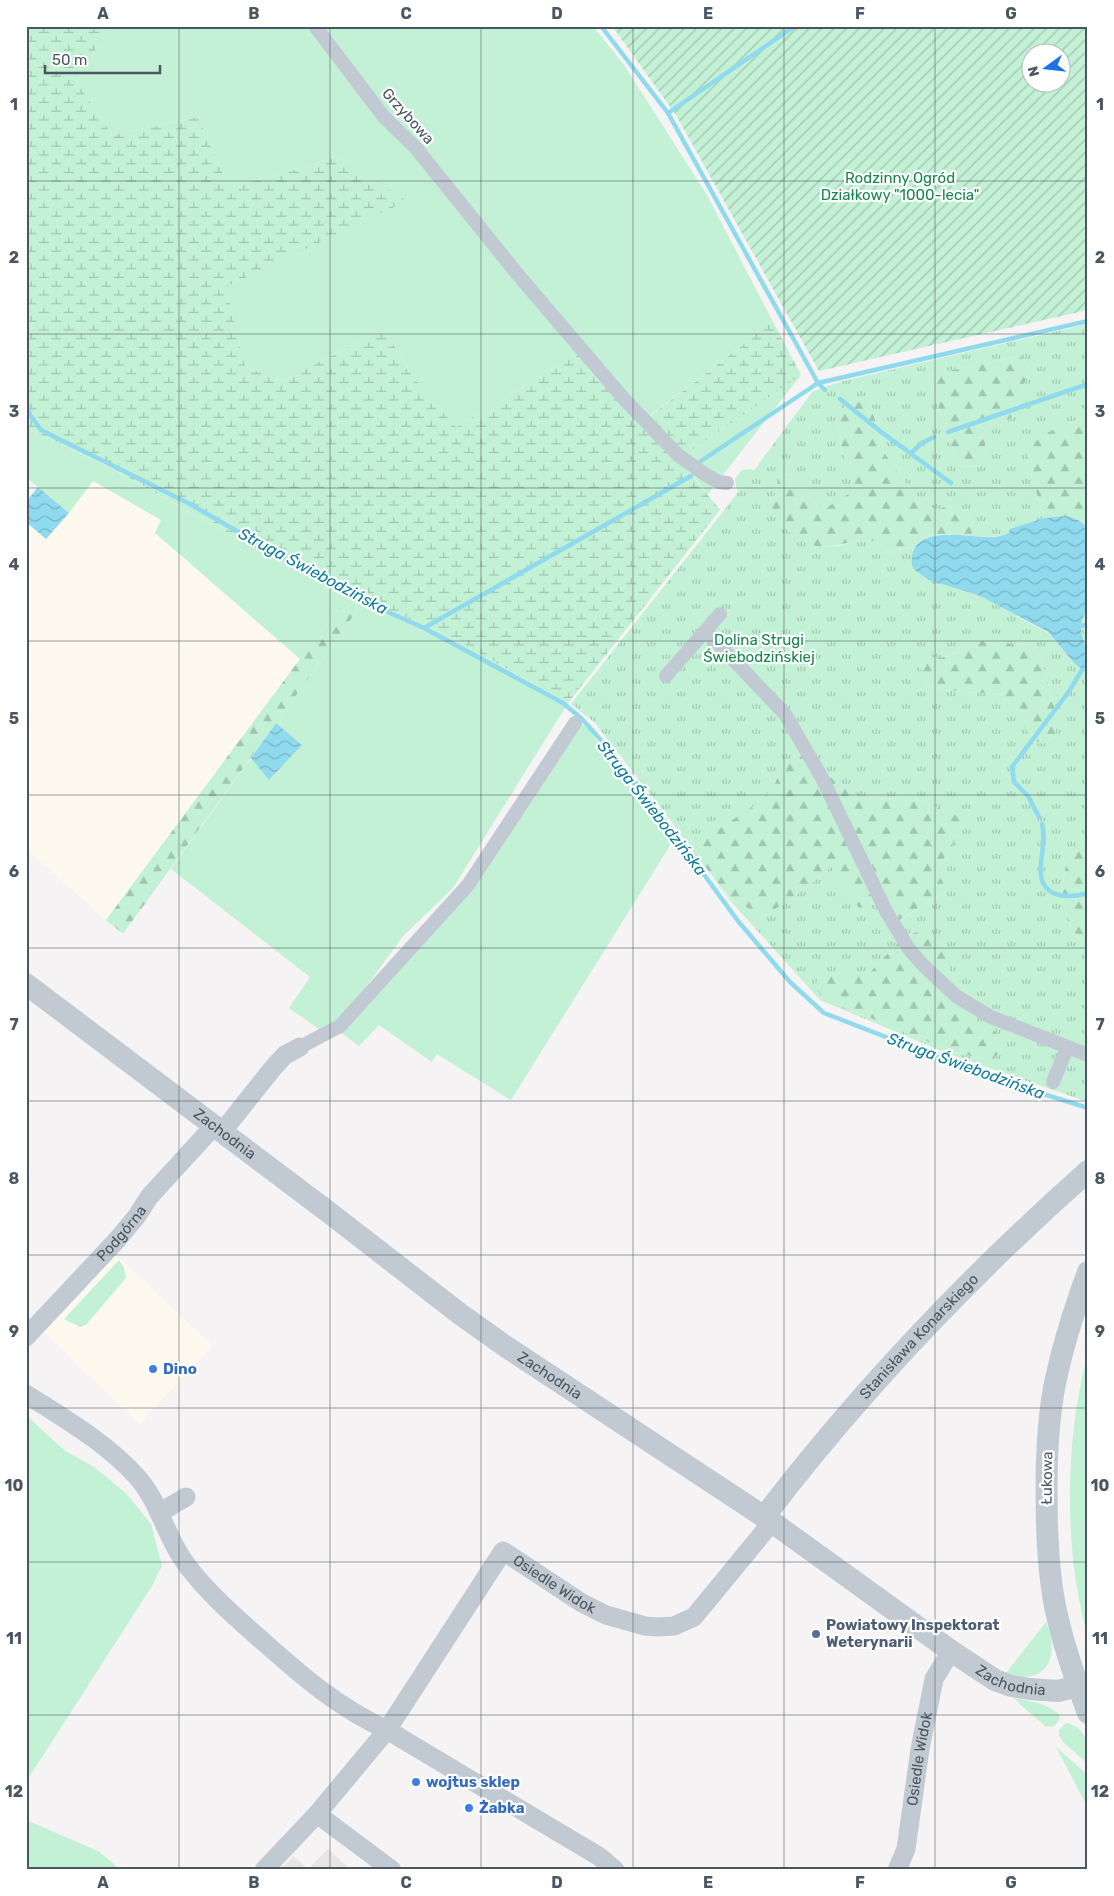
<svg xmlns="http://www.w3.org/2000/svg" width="1114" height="1896" font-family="Rubik,sans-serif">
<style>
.commercial{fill:#fdf9ef}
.education{fill:#e6e4e5}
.grass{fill:#c3f1d5}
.forest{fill:url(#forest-firs)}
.wetland{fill:url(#wetland-marsh)}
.park{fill:url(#park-tufts);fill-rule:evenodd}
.garden{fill:url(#garden-furrows);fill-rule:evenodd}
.water{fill:url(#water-waves)}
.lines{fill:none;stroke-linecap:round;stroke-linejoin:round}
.stream{stroke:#90daee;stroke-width:4.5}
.pedestrian{stroke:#c1cad2;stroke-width:14}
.minor{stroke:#c1cad2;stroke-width:19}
.tertiary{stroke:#c1cad2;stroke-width:22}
.grid{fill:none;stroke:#4a5661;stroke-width:1;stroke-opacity:0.55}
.shop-dot{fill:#3f7fe0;stroke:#fff;stroke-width:2}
.service-dot{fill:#5c6f8a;stroke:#fff;stroke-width:2}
.labels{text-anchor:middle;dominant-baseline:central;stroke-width:4.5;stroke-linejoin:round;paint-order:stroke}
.street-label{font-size:15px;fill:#4a5661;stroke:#fff}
.park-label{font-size:15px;fill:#17864f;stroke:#fff}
.shop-label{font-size:15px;font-weight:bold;fill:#366cbe;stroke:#fff;text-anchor:start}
.service-label{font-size:15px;font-weight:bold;fill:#4e5e75;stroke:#fff;text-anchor:start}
.water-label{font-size:16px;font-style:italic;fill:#0c7c9b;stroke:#fff}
.neatline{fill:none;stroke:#4a5661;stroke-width:2}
.grid-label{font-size:16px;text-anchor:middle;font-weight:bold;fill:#4a5661}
</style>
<defs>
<pattern id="forest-firs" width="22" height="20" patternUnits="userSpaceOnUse" patternTransform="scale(1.25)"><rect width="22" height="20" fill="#c3f1d5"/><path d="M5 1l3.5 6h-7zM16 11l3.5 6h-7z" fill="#a0c6b0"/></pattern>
<pattern id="wetland-marsh" width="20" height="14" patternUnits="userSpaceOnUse" patternTransform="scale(1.25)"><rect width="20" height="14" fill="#c3f1d5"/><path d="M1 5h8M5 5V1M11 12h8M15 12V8" fill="none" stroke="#a0c6b0"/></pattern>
<pattern id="park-tufts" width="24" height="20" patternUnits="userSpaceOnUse" patternTransform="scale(1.25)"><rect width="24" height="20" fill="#c3f1d5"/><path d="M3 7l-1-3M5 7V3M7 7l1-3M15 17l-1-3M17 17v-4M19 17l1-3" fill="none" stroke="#a0c6b0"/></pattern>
<pattern id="garden-furrows" width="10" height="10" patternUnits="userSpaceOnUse" patternTransform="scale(1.25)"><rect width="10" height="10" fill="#c3f1d5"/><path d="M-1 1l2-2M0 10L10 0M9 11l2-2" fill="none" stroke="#a0c6b0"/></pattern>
<pattern id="water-waves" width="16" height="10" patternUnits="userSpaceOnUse" patternTransform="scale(1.25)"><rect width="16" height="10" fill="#90daee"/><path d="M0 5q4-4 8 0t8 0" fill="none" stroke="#78b4c4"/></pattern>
</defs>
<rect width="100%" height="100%" fill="#f5f3f3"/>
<path class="commercial" d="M93 481 161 520 156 533 300 659 106 920 26 849V522L47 539Z
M115 1254 213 1346 139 1424 44 1332Z"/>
<path class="education" d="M328 1849 351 1870H280L293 1856 308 1869Z"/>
<path class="grass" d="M112 26H593L624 65 707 195 770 316 752 338 645 419 579 353 456 427 412 375 384 329 280 382 245 366 226 287 406 201 339 157 229 188 198 117 112 135 75 79Z
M801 375 708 494 679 459Z
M26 428 105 465 223 531 295 569 352 593 300 659 155 533 161 520 93 481 69 513 26 477Z
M751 469 756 471 741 494 736 487 735 479 742 470Z
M365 600 449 636 568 703 453 888 404 935 352 1006 339 1022 322 1031 289 1008 310 977 171 869 251 758 270 780 301 744 276 723Z
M582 724 589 729 671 844 511 1100 437 1054 432 1062 379 1025 359 1046 340 1032 474 886Z
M119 1260 124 1267 126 1278 86 1325 80 1327 64 1319Z
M1088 1354V1636C1063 1555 1065 1435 1088 1354Z
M26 1415 64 1450 94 1467 127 1494 151 1524 162 1566 152 1586 26 1782Z
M1046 1622C1055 1643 1057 1674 1025 1677 1019 1678 1012 1675 1006 1673Z
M1013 1698C1030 1701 1047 1703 1060 1715L1058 1722 1053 1727 1045 1726Z
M1066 1723C1088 1728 1088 1745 1088 1764L1063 1742 1059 1736V1730Z
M1056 1747 1088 1775V1808Z
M26 1820 98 1851 121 1870H26Z"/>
<path class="forest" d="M1021 356 1030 368 1012 418 984 428 986 456 979 466 959 467 928 375Z
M855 402H867L871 404 884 452 919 501 928 508 938 509 946 506 966 511 971 521 973 536 949 534 936 535 927 538 916 547 905 548 890 553 876 541C868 542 860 541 852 542 837 545 817 551 802 543 789 535 779 520 769 509 771 495 779 496 777 479L781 474C798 472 801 490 811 500 815 504 821 506 826 508L853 481 841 449 836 415 849 403Z
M1088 417V528C1075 518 1061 515 1044 518L1026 458C1032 432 1065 425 1088 417Z
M352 593 365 600 123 934 106 920 300 659Z
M982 641 1017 644 1034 649 1042 660 1056 713V736L1043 744 1030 738 1003 695 942 690 927 685 920 666 931 657C960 659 958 648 982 641Z
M796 755 812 757 859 799 914 798 955 814 964 821 950 851 936 869 947 890 898 921 876 904 859 909 831 867 810 885 767 915 749 909 729 897 692 850 698 843 773 788 783 763Z
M1088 838V951L1074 932 1066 914 1062 890 1066 863Z
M920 930 948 947 966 1015 987 1024 996 1032 998 1054 991 1061 950 1051 822 998 815 986 818 978 830 973H854L871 971 902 938Z"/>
<path class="wetland" d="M26 26H112L75 79 112 135 198 117 229 188 339 157 407 201 226 287 245 366 280 382 384 329 412 375 456 427 579 353 646 419 752 338 770 316 801 375 679 459 720 510 568 703 449 636 295 569 223 531 106 465 26 428Z"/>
<path class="park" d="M1088 324V417C1065 425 1032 432 1026 458L1044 518 1011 529 1009 533C996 538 986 537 973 536L971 521 966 511 946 506 938 509 928 508 919 501 884 452 871 404 866 402 849 403 836 415 841 449 853 481 850 493 826 508C821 506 815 504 811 500 801 490 798 472 781 474L777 479C779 496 771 495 769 509 791 535 801 550 837 546 842 545 847 543 852 542 860 541 868 542 876 541L890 553 905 548 916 547 913 553 963 589 978 595 1048 633 1075 664 1088 674V838L1066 863 1062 890 1066 914 1074 932 1088 951V1102L949 1054 820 1000 727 897 665 813 594 722 571 704 726 508 813 391 843 381ZM1021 356 1030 368 1012 418 984 428 986 456 979 466 959 467 928 375ZM982 641 1017 644 1034 649 1042 660 1056 713V736L1043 744 1030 738 1011 702 1003 695 942 690 927 685 920 666 931 657C959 659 958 648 982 641ZM796 755 812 757 829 776 859 799 914 798 955 814 964 821 950 851 936 869 947 890 899 921 869 860 859 864 876 904 859 908 831 867 810 885 767 915 749 909 728 897 692 851 698 843 759 802 773 788 783 763ZM920 930 948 947C950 968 948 999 965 1014 973 1021 987 1024 996 1032L998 1054 991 1061 950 1051 822 998 815 986 818 978 830 973H854L871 971 902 938Z
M1088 609V655C1082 638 1078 625 1088 609Z"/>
<path class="garden" d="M612 26H1088V310L819 371 676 115ZM1032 52H1062V82H1032Z"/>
<path class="water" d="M38 487 69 513 46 539 26 522V502Z
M1067 516 1078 520 1088 528V609C1076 627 1083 635 1087 654 1089 660 1088 667 1088 674L1075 664 1048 632 978 595 929 580 916 571 912 566C907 524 963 536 986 537 995 538 1001 536 1009 533L1010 529 1044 518Z
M276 723 302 745 269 780 251 758Z"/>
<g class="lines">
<path class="stream" d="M601 26 668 113
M795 26 668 113 818 383 825 390
M840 399 880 431 951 483
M26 402 30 415 41 430 190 504 301 568 379 608 424 628 563 703 581 718 609 749 662 817 738 921 790 982 824 1013 989 1077 1088 1108
M948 432 1088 384
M911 453 922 443 934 437
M701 461 818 383 1088 321
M1081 626 1088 624
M424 628 691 476
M1071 688 1082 670
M1039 817 1028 796 1014 782 1012 767 1070 690
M1042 824C1047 842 1039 858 1041 875 1044 898 1068 898 1085 894"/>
<path class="pedestrian" d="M315 26 384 117 416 148 519 276 625 400 678 455 706 475 719 482 727 483
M706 631 785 714 822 778 886 911 909 949 923 965 956 996 991 1017 1088 1055
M666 676 720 614
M300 1047 340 1026 468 885 575 723
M1053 1082 1067 1048"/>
<g class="minor">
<path d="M222 1132 273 1068 285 1055 300 1047"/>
<path id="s1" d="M26 1337 116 1241 137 1216 149 1197 214 1126"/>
<path d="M26 1394C65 1419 107 1443 138 1478 160 1503 166 1538 186 1564 206 1591 233 1615 258 1637 300 1674 335 1706 387 1730L600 1857 615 1870"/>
<path d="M159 1513 186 1497"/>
<path d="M317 1814 392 1870"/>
<path id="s2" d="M264 1870 317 1814 387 1730 503 1551 582 1603 606 1615 645 1626 658 1627 674 1626 694 1617 772 1522"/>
<path id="s3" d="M897 1870 906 1849 920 1749 934 1679 951 1651"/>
</g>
<g class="tertiary">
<path id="s4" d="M26 984 331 1214 460 1314 505 1346 772 1522 951 1651 995 1680 1011 1686 1030 1689 1058 1691 1078 1686"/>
<path d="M1088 1272C1074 1310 1062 1348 1054 1388 1046 1433 1046 1480 1047 1525 1048 1555 1050 1586 1057 1615 1064 1648 1076 1681 1088 1713"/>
<path id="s5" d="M764 1517C860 1391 970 1276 1088 1171"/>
</g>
</g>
<path class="grid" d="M179 26V1870M330 26V1870M481 26V1870M633 26V1870M784 26V1870M935 26V1870M26 181H1088M26 334H1088M26 488H1088M26 641H1088M26 795H1088M26 948H1088M26 1101H1088M26 1255H1088M26 1408H1088M26 1562H1088M26 1715H1088"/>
<g class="shop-dot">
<circle cx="153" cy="1369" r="5"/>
<circle cx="416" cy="1782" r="5"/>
<circle cx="469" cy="1808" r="5"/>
</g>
<circle class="service-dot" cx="816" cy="1634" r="5"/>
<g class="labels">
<g class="street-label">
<text transform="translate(408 116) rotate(48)">Grzybowa</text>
<text stroke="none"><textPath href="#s4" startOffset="249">Zachodnia</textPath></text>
<text stroke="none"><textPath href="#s1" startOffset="141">Podgórna</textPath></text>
<text stroke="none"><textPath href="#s5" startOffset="238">Stanisława Konarskiego</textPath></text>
<text stroke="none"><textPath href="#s4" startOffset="654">Zachodnia</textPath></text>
<text transform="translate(1047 1478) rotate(-89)">Łukowa</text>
<text stroke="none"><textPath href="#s2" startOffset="461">Osiedle Widok</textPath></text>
<text stroke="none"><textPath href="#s4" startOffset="1209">Zachodnia</textPath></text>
<text stroke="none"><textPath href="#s3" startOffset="114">Osiedle Widok</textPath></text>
</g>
<g class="park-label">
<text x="900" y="178">Rodzinny Ogród<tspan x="900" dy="17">Działkowy "1000-lecia"</tspan></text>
<text x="759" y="640">Dolina Strugi<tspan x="759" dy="17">Świebodzińskiej</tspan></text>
</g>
<g class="shop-label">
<text x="163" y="1369">Dino</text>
<text x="426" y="1782">wojtus sklep</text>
<text x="479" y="1808">Żabka</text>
</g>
<g class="service-label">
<text x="826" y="1625">Powiatowy Inspektorat<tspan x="826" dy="17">Weterynarii</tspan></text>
</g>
<g class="water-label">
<text transform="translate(313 571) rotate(28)">Struga Świebodzińska</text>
<text transform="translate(652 808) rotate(52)">Struga Świebodzińska</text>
<text transform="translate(966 1066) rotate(20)">Struga Świebodzińska</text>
</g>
</g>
<rect width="1114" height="1896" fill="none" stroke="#ffffff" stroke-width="55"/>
<g transform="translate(1046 68) rotate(255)"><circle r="24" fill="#ffffff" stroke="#b7bbc0"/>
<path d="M0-4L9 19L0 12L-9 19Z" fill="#1a73e8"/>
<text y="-8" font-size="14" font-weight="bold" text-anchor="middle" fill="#4a5661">N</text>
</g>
<path d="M45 65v8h115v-8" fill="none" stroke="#4a5661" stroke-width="2.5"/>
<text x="52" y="65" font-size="15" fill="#4a5661" stroke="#ffffff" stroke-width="4" paint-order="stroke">50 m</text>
<rect x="28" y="28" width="1058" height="1840" class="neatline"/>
<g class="grid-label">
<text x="103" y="19">A</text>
<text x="254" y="19">B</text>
<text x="406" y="19">C</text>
<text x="557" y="19">D</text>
<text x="708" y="19">E</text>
<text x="860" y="19">F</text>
<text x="1011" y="19">G</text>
<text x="14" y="110">1</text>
<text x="1100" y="110">1</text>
<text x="14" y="263">2</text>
<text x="1100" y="263">2</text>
<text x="14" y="417">3</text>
<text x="1100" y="417">3</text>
<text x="14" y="570">4</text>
<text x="1100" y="570">4</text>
<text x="14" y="724">5</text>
<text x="1100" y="724">5</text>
<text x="14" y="877">6</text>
<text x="1100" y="877">6</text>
<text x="14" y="1030">7</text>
<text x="1100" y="1030">7</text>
<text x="14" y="1184">8</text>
<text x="1100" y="1184">8</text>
<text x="14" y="1337">9</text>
<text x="1100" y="1337">9</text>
<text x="14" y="1491">10</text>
<text x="1100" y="1491">10</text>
<text x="14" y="1644">11</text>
<text x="1100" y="1644">11</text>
<text x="14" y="1797">12</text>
<text x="1100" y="1797">12</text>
<text x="103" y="1888">A</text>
<text x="254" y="1888">B</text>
<text x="406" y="1888">C</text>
<text x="557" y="1888">D</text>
<text x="708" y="1888">E</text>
<text x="860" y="1888">F</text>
<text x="1011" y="1888">G</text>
</g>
</svg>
